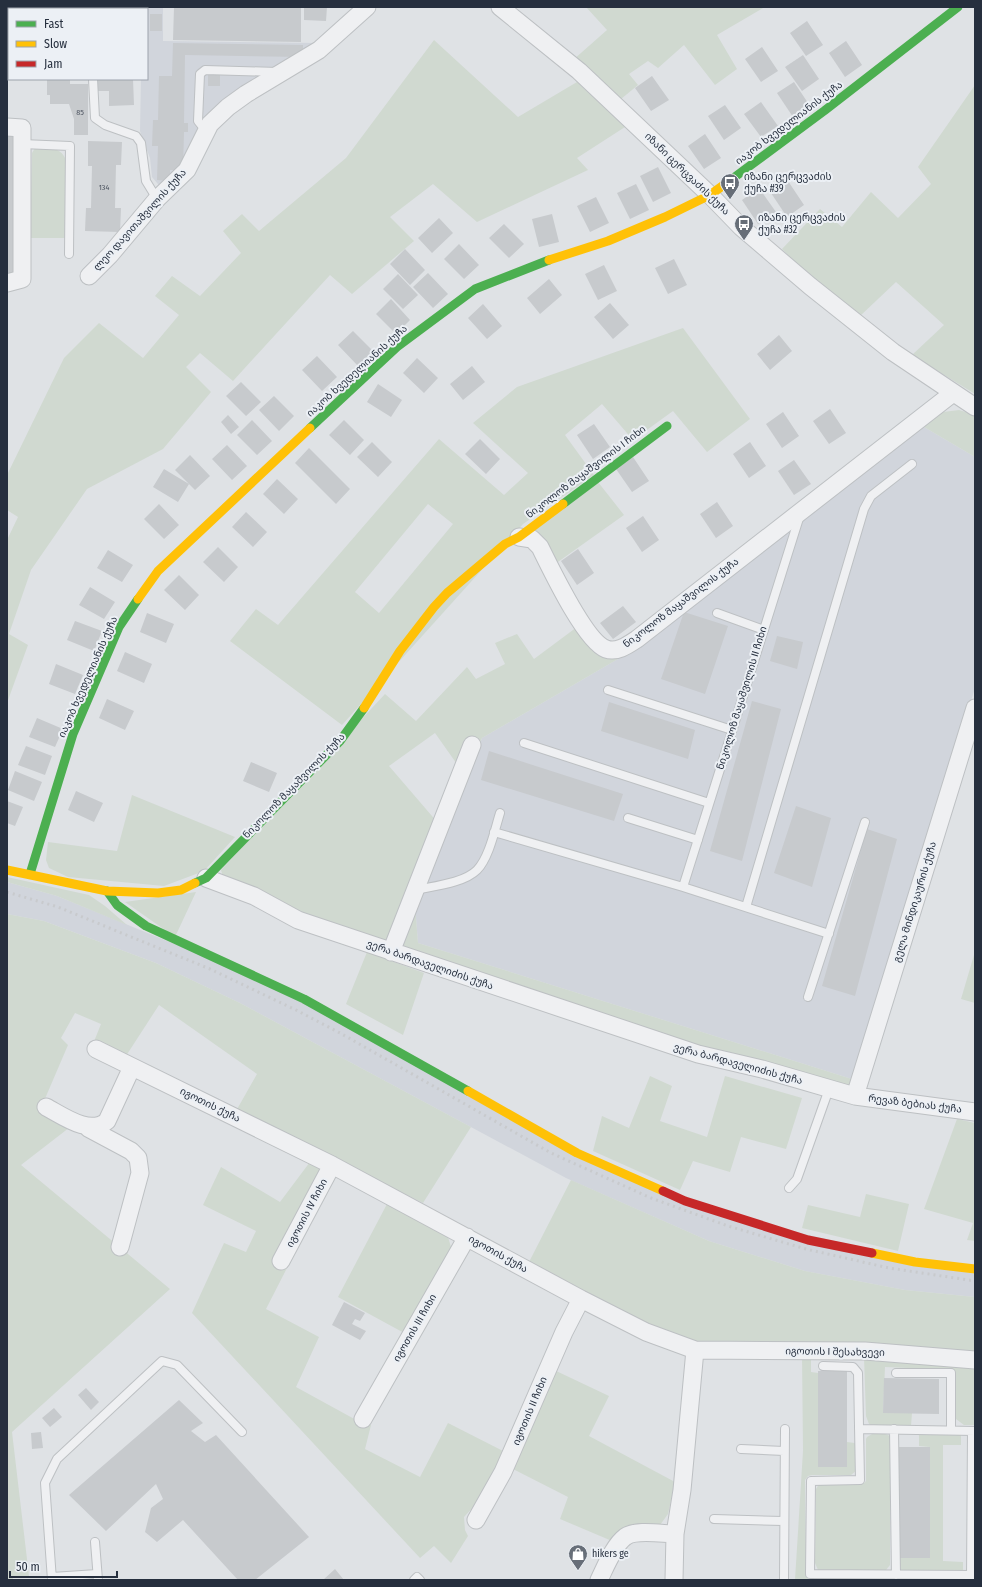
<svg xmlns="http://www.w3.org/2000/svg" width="982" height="1587" font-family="'Fira Sans Condensed','Noto Sans Georgian',sans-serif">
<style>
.built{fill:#d1d5dc}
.green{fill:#d0d9d0;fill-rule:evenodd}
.building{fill:#c7cacd}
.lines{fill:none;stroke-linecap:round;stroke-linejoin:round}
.lane-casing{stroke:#bdc0c3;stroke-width:10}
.street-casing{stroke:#bdc0c3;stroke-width:19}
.lane{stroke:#eff0f2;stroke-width:8}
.street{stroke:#eff0f2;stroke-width:17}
.fast{stroke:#4caf50;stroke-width:9}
.slow{stroke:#ffc107;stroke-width:9}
.jam{stroke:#c62828;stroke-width:9}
.rail{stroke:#c8cacd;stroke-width:3;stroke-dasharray:2 4;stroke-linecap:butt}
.labels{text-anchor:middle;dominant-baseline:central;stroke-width:4;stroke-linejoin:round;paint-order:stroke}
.number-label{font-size:8px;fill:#4f5662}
.street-label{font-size:10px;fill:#262f3e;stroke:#ecf0f5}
.poi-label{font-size:10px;fill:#262f3e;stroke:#ecf0f5;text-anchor:start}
</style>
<rect width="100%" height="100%" fill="#dfe2e5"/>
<path class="built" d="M84 7H163V41L318 43 238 90 184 170 163 190 152 177 150 158 140 131 141 79H147V9H84Z
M924 427 975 457V688L855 1080 418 943 415 905 482 738 630 652 827 499Z
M7 882 57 896 253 976 685 1206 975 1274V1297L905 1290 805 1271 709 1241 566 1178 240 1003 156 963 44 921 7 914Z"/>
<path class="green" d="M586 7H765L717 35 737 69 715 85 684 45 658 68 648 61 629 74 638 85 621 99 573 60 607 30Z
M434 40 518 117 577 82 625 127 577 158 588 170 477 222 433 184 390 217 414 241 352 294 330 275 233 381 200 353 186 367 211 392 163 449 87 489 31 570 9 634 28 645 7 703V540L18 517 7 510V475L64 358 99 323 143 358 179 315 155 296 172 276 200 296 241 253 223 231 242 214 259 231 346 158Z
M975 85V394L912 355 944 325 896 282 859 317 817 284 782 249 820 209 842 227 871 192 898 218 931 184 918 167Z
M35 148C48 149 60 145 66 160L67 238H30L32 153Z
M683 328 750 419 707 452 673 411 633 440 602 404 565 435 594 475 523 524 342 725 230 641 256 609 278 625 439 439 504 495 528 473 473 423 517 387ZM428 504 453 524 379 613 355 592Z
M959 410 975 415V457L924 427 943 412Z
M598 482 624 515 555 564 535 530Z
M577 627 630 652 482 738 478 746 459 767 435 733 389 766 438 823 387 942 299 915 224 880 221 870 385 694 416 721 467 667 476 679 505 664 495 643 517 634 534 659Z
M132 795 235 837 204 871 164 886 68 877 49 868 46 860 48 842 117 851Z
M7 877 89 895 105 906 127 925 57 896 7 882Z
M196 892 175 937 125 902Z
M415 905 418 943 855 1080 850 1086 704 1051 403 948 400 941Z
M7 914 44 921 156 963 240 1003 471 1127 423 1203 236 1111 257 1074 159 1005 124 1059 93 1044 101 1024 75 1013 61 1038 68 1045 41 1108 74 1124 21 1165 170 1289 12 1432 29 1576 13 1578V1580H7Z
M367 952 424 973 403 1035 346 1004Z
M974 955 975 956V1003L961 999Z
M650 1076 672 1086 660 1121 707 1137 725 1076 802 1098 786 1149 741 1137 730 1172 693 1161 680 1190 593 1151 602 1116 629 1128Z
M957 1119 975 1123V1241L967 1240 973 1223 924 1209Z
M310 1162 322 1168 277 1263 287 1268 266 1309 319 1337 296 1387 358 1421 371 1425 365 1449 420 1477 448 1423 507 1453 476 1504 464 1517 465 1530 468 1536 451 1563 434 1546 420 1558 192 1313 224 1243 246 1252 256 1231 203 1205 221 1167 280 1202Z
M571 1180 709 1241 805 1271 905 1290 975 1297V1353L690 1342 650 1328 529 1262Z
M866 1194 909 1204 898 1251 802 1228 808 1205 860 1217Z
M387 1204 448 1237 451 1247 406 1334 338 1297Z
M802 1355 811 1356V1372L818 1373 819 1467H847V1442L855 1443 856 1471 851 1475H812L808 1476 805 1480 806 1573 809 1580H795L803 1451Z
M864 1357 975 1363V1425H964L956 1419 955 1370 885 1367 883 1413H912L911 1426H873L869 1424 866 1416Z
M552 1369 609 1396 589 1436 675 1482 668 1514 660 1525 612 1541 560 1519 568 1497 511 1468Z
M919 1432 961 1434V1445H943V1561L963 1562V1571H904L901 1570 899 1558H930V1447L919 1446Z
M872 1434H885L890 1436V1565L886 1570 823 1571 818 1570 815 1563 816 1489 819 1484 823 1483H864L866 1481V1439L867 1437Z"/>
<path class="building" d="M44 7H68V9H45Z
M174 7H301V42L173 40Z
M304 7H327L326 21 304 20Z
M150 14H162V31H150Z
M807 21 823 45 806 56 790 33Z
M846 41 862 65 845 77 829 53Z
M173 43 303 45V57L185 55 184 123H188V132H184L183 170H170V181L157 180 158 146H152L153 120H158L159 76H172Z
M762 47 778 71 761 82 745 59Z
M803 55 819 79 802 91 785 67Z
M208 74H220V86H208Z
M652 76 669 100 651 111 635 88Z
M47 79H70V84H88V135H74V119L69 104H50V95H47Z
M98 79H133L134 105 109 106V91H98Z
M794 82 810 106 793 117 777 93Z
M761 102 778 126 761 137 744 114Z
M725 105 741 128 724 140 708 116Z
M705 134 721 158 704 169 688 146Z
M7 135H15L14 274H7Z
M88 141 122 142 121 165H116L115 208H121L120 232 85 231 86 208H91L92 166H88Z
M658 167 671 193 653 202 640 176Z
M788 181 804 205 787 217 771 193Z
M636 184 649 210 630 219 617 193Z
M759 188 776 212 758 224 742 200Z
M596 197 609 223 590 232 577 206Z
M552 214 559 242 539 247 532 219Z
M439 218 453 233 432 253 418 238Z
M504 224 524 244 509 258 489 238Z
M459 244 479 265 464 279 444 259Z
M405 249 425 270 410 285 390 264Z
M674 259 687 285 668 294 655 268Z
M604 265 617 291 598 300 585 274Z
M428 273 448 294 433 308 413 287Z
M398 274 418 295 403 309 383 289Z
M549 279 562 295 540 314 527 298Z
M391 299 410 320 396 334 376 314Z
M610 303 629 325 613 339 594 317Z
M483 304 502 326 487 339 468 318Z
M353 331 373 351 358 366 338 345Z
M779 335 792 351 770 370 757 354Z
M317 356 337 377 322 391 302 370Z
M417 358 438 378 424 393 403 373Z
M472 366 485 382 463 400 450 384Z
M241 382 261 402 246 416 226 396Z
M378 384 402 400 391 417 367 402Z
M274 396 294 416 279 431 259 410Z
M830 409 846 433 829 444 813 421Z
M783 412 799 436 782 448 766 424Z
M228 415 239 427 231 434 221 422Z
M252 420 272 441 257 455 237 435Z
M344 420 364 440 350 455 329 435Z
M594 424 610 447 593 459 577 435Z
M480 439 500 459 486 474 465 454Z
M372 442 392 462 378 477 357 457Z
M750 442 766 466 749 478 733 454Z
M227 445 247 466 232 480 212 459Z
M309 448 350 489 336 504 295 463Z
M190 455 210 476 195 490 175 470Z
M633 457 649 481 632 492 616 469Z
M794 460 811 484 794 495 778 471Z
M164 469 189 484 178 502 153 487Z
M277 479 298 499 284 514 263 494Z
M717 502 733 526 716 538 700 514Z
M159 504 179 525 164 539 144 519Z
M246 512 267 532 253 547 232 527Z
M643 516 659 540 642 552 626 528Z
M218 547 238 567 224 582 203 562Z
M578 549 594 573 577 585 561 561Z
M108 550 133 565 122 582 97 568Z
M179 575 199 595 185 610 164 590Z
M90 587 115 602 104 619 79 605Z
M623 606 636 622 613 639 600 623Z
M684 612 728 626 705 694 661 679Z
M147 613 174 624 166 643 140 632Z
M75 621 102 631 94 651 67 640Z
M777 636 803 642 797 669 770 661Z
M125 652 152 664 144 683 117 671Z
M56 664 83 675 75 694 49 684Z
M107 699 134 711 125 730 99 718Z
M752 701 781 709 742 861 710 851Z
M609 702 695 730 688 759 601 731Z
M37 718 63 729 55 747 29 737Z
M26 746 52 756 45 775 18 765Z
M489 751 623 794 614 821 481 780Z
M251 762 277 773 269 792 243 781Z
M15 771 42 782 34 801 8 790Z
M76 791 103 803 94 822 68 810Z
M7 801 23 807 15 826 7 823Z
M796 806 831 818 812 887 774 873Z
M867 829 897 839 855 996 822 986Z
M344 1302 365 1313 360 1321 355 1319 352 1324 366 1331 360 1340 332 1325Z
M818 1371H847V1467H818Z
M884 1378 939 1379V1414L883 1413Z
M86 1388 99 1402 91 1410 78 1395Z
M179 1400 203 1423 191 1431 205 1442 216 1435 309 1537 255 1580H238L183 1520 157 1542 145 1532 151 1508 163 1499 156 1484 106 1531 69 1495Z
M54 1408 62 1417 50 1427 42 1418Z
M41 1432 43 1448 32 1449 31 1433Z
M899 1447H930V1558H899Z
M335 1569 344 1580H323Z"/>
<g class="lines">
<defs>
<path id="lane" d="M92 9V7
M131 9 132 7
M7 36H9
M7 56H9
M93 79 95 118 105 125 136 136 141 143 146 181 157 199
M206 131 198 121 200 74 205 70 277 72
M22 144 70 146 69 254
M717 613 764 630
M608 690 732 730
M524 743 709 803
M628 818 698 840
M494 832 683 887 829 934
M683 887 800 515
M416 890C434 886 464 883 477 870 489 858 495 829 500 813
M746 907 864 509 871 496 912 464
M808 997 865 822
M789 1188 797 1179 829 1089
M823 1366 853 1367 858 1373 860 1480 811 1481 810 1574 971 1575
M896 1373H951V1430
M859 1429 975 1431
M894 1429 896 1575
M741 1449 784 1451
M714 1519 783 1521
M95 1542 98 1580
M52 1577 97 1574
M52 1580 45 1483 57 1459 162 1361 177 1365 242 1432
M414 1580 417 1577 420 1580
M784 1580 785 1429
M971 1580 972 1431"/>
<path id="street" d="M500 7 579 71 710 195 741 227 810 286 893 352 975 407
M7 127 22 128V279L7 283
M89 276 110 255 157 199 187 170 210 124 228 107 246 94 319 50 367 7
M519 537 532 539 540 547C551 569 585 641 606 649 617 653 628 645 637 639L953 393
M206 878 254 896 298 920 698 1054 762 1069 855 1096 975 1112
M391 952 472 745
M96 1049 332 1165 581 1299 646 1332 695 1350 865 1351 975 1360
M855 1096 975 708
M46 1107C63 1116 90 1136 107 1121L132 1067
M88 1128 131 1151 138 1158 140 1173 120 1247
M281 1261 332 1165
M363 1419 467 1237
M476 1520 503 1472 564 1332 581 1299
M599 1580C605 1568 614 1545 625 1537 635 1529 663 1534 675 1534
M674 1580 675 1534 682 1490 695 1350"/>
</defs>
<use href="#lane" class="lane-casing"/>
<use href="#street" class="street-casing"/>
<use href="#lane" class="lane"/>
<use href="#street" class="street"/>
<path class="fast" d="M732 179 824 111 958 7
M310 428 397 347 475 289 549 260
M563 504 667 426
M30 874 73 734 119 627 138 599
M195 883 206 878 340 741 364 708
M107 891 117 905 146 926 304 999 468 1091"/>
<path class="slow" d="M549 260 608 241 665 217 710 195 732 179
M138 599 158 571 310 428
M364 708 400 651 434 607 447 593 505 544 519 537 563 504
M7 870 107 891 158 893 181 890 195 883
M468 1091 577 1153 663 1191
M872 1253 915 1262 975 1269"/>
<path class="jam" d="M663 1191 685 1201 808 1240 872 1253"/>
<path class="rail" d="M7 892 58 907 102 925 210 969 296 1010 340 1033 551 1153 651 1198 728 1226 806 1249 889 1268 975 1281"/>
</g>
<defs>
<symbol id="bus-pin" viewBox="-11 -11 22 30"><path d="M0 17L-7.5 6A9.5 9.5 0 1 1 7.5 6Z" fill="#676e78" stroke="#ecf0f5"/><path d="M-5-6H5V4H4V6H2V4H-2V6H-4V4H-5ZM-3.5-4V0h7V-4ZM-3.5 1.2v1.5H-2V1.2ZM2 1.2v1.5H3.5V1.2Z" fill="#fff"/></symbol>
<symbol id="shop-pin" viewBox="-11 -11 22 30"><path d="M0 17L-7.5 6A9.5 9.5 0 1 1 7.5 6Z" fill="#676e78" stroke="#ecf0f5"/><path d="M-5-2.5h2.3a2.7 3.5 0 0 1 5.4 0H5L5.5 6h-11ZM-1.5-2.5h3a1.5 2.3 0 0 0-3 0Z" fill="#fff"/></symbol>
</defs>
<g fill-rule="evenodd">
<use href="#bus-pin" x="719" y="172" width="22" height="30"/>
<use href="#bus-pin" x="733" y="213" width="22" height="30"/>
<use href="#shop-pin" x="567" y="1543" width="22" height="30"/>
</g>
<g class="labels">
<g class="number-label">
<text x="80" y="112">85</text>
<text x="104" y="187">134</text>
</g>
<g class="street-label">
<text transform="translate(789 123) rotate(-37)">იაკობ ხვედელიანის ქუჩა</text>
<text transform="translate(687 174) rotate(44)">იზანი ცერცვაძის ქუჩა</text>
<text transform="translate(140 220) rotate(-48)">ლეო დავითაშვილის ქუჩა</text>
<text transform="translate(357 371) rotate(-42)">იაკობ ხვედელიანის ქუჩა</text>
<text transform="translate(586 472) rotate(-37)">ნიკოლოზ მაყაშვილის I ჩიხი</text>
<text transform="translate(681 603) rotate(-37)">ნიკოლოზ მაყაშვილის ქუჩა</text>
<text transform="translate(88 677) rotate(-66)">იაკობ ხვედელიანის ქუჩა</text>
<text transform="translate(742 698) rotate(-73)">ნიკოლოზ მაყაშვილის II ჩიხი</text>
<text transform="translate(294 786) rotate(-46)">ნიკოლოზ მაყაშვილის ქუჩა</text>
<text transform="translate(915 902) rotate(-73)">გელა მინდიკაურის ქუჩა</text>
<text transform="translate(430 965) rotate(19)">ვერა ბარდაველიძის ქუჩა</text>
<text transform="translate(738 1064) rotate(15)">ვერა ბარდაველიძის ქუჩა</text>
<text transform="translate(915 1104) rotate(7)">რევაზ ბებიას ქუჩა</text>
<text transform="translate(210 1105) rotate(26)">იგოთის ქუჩა</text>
<text transform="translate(307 1213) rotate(-62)">იგოთის IV ჩიხი</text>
<text transform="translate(498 1254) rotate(29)">იგოთის ქუჩა</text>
<text transform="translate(415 1328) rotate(-60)">იგოთის III ჩიხი</text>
<text transform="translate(835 1352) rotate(1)">იგოთის I შესახვევი</text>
<text transform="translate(530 1411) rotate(-67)">იგოთის II ჩიხი</text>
</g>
<g class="poi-label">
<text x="744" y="177">იზანი ცერცვაძის<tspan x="744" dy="12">ქუჩა #39</tspan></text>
<text x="758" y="218">იზანი ცერცვაძის<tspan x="758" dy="12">ქუჩა #32</tspan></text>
<text x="592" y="1554">hikers ge</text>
</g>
</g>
<rect width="982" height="1587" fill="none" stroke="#262f3e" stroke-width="16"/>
<rect x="8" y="8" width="140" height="72" fill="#ecf0f5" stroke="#9da3ac"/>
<rect x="16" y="21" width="20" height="6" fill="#4caf50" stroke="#9da3ac"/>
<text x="44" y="28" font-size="12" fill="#262f3e">Fast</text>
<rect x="16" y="41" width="20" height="6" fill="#ffc107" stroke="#9da3ac"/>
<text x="44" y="48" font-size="12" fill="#262f3e">Slow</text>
<rect x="16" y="61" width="20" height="6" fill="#c62828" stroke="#9da3ac"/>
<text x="44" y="68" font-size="12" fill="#262f3e">Jam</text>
<path d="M10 1571v6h107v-6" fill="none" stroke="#262f3e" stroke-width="2"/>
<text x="16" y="1571" font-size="12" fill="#262f3e" stroke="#ecf0f5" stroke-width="3" paint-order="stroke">50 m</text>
</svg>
